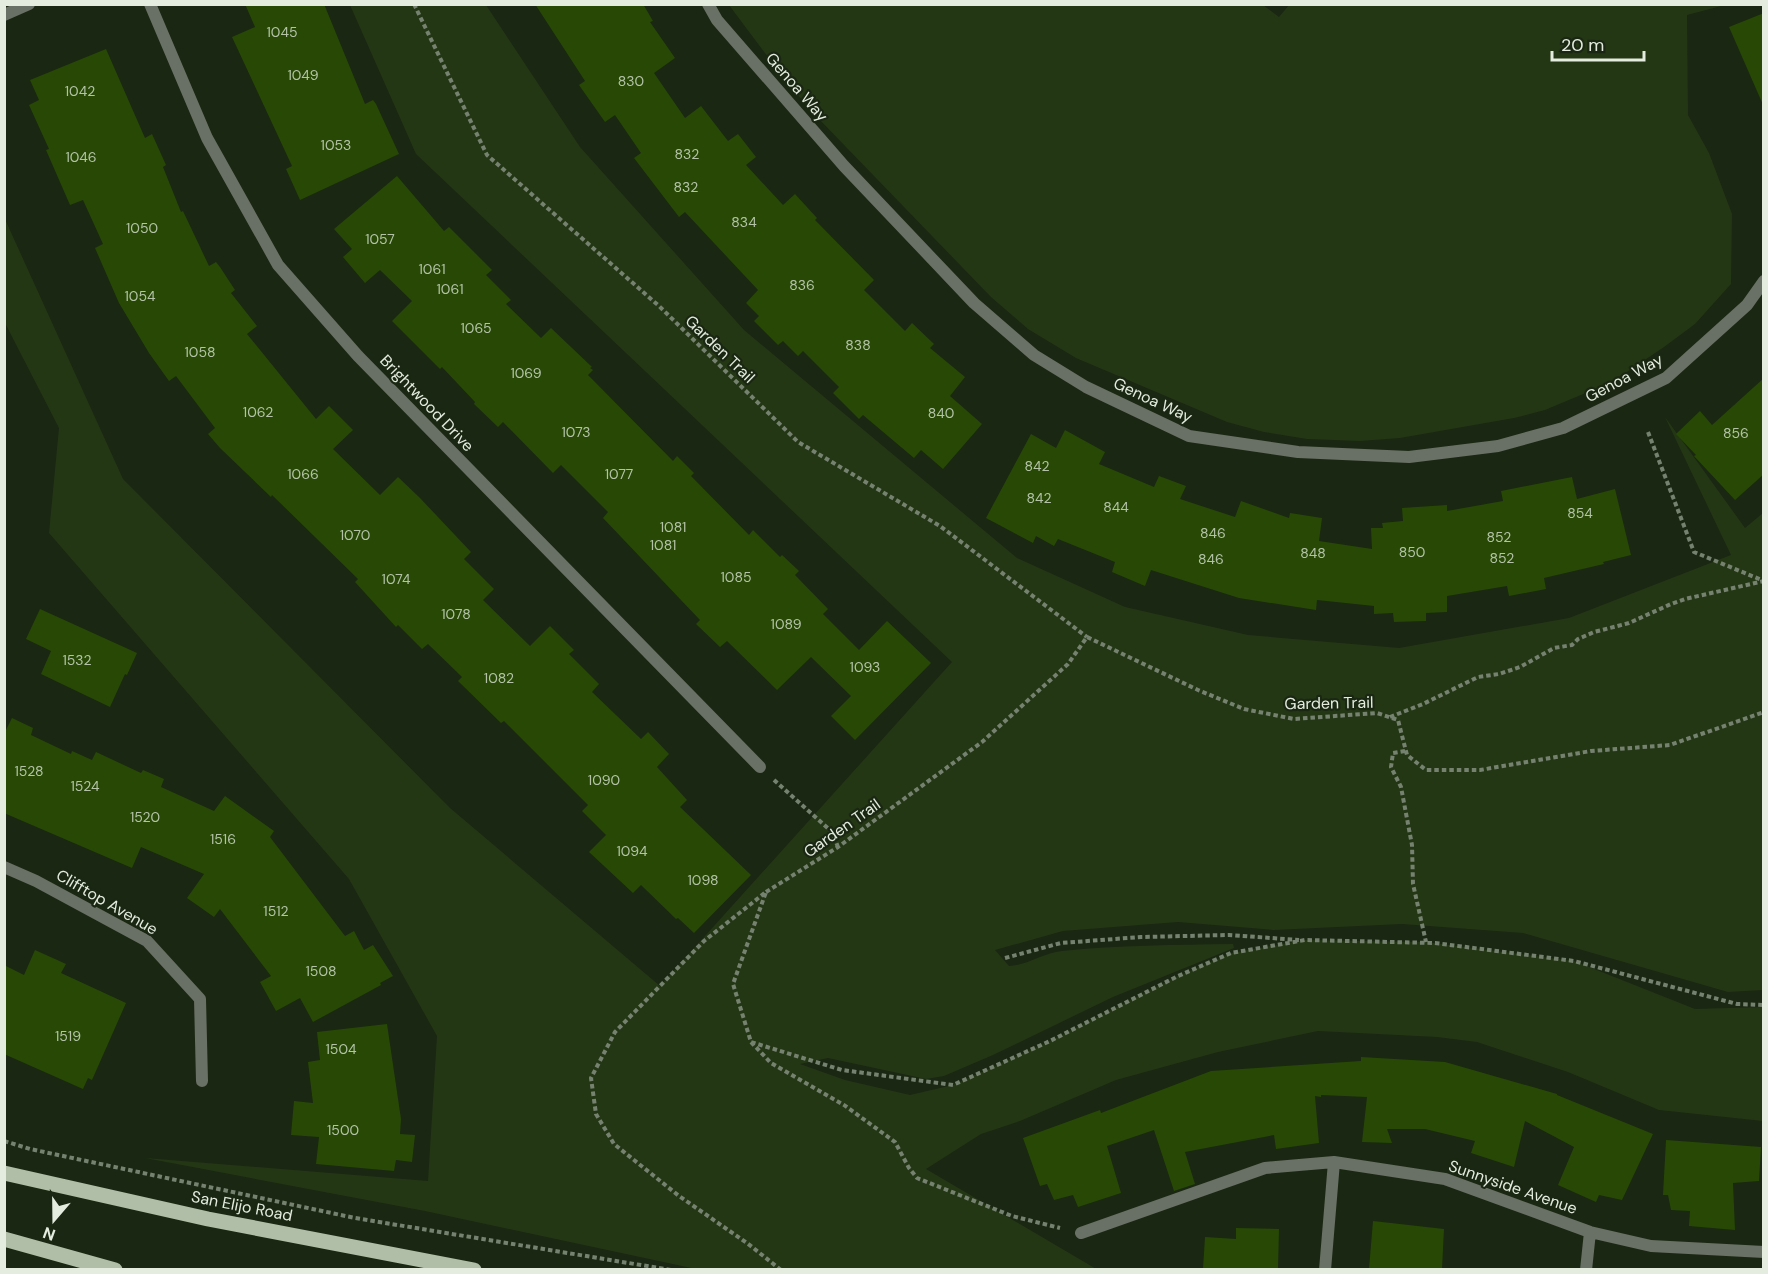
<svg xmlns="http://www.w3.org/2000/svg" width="1768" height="1274" font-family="'DM Sans',sans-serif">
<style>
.green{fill:#233715}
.building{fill:#274905}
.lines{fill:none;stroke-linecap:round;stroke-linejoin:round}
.path{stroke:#768270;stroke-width:4;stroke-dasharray:4.5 3;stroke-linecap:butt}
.street{stroke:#697065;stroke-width:12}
.primary{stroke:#b0bea7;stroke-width:15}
.labels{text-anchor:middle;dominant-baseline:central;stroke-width:4.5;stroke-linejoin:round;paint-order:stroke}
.number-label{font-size:14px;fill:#b4c3a8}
.street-label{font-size:16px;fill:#e3ecde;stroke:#1a2712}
</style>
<rect width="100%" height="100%" fill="#1a2712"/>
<path class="green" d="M350 5H486L580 147 744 330 1017 558 1125 607 1248 635 1399 648 1569 618 1731 555 1665 417 1745 528 1763 513V990L1728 992 1523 933 1402 924 1274 930 1178 922 1063 931 995 950 1009 966C1028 965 1043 953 1062 951 1118 945 1176 945 1233 944L1234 948 1113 997 993 1055 944 1076 926 1079 828 1058 800 1064 845 1080 910 1095 953 1085 1050 1041 1178 976 1231 953 1305 940 1426 942 1574 961 1695 1009 1763 1007V1121L1659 1110 1568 1072 1477 1042 1437 1037 1318 1031 1218 1052 1116 1080 1020 1121 981 1134 926 1169 1098 1270 696 1269 425 1211 145 1158 428 1181 437 1036 349 879 49 533 59 428 5 323 4 217 123 479 450 808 660 986 952 662 416 154Z
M1263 5 1279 17 1290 4 1725 5 1687 15 1688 115 1709 153 1732 214 1731 284 1695 324 1664 347 1612 382 1545 410 1514 418 1400 438 1360 441 1307 439 1264 432 1227 422 1076 358 1028 329 991 297 818 118 789 85 729 5Z"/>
<path class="building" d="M245 4H324L365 104 373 100 376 104 399 154 300 200 286 169 292 166 232 37 255 27Z
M535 4H643L653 21 650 22 675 58 654 73 685 118 701 106 728 141 738 134 756 157 746 165 783 205 795 194 817 218 815 220 874 280 864 290 905 331 912 323 934 344 930 348 965 377 950 396 982 424 943 469 921 450 914 458 863 415 859 419 833 393 839 387 803 351 798 356 783 341 778 345 754 321 759 316 746 303 758 290 685 212 679 217 634 158 641 153 615 115 605 122 579 85 585 81Z
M1764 13V107L1729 27Z
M106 49 145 138 152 134 166 165 163 167 181 212 183 211 209 266 216 262 220 267 235 290 231 293 257 326 247 334 316 419 329 406 353 430 333 449 380 495 398 477 420 498 471 552 464 559 494 589 483 600 530 646 550 626 574 650 569 654 599 684 592 692 641 739 648 732 669 754 657 767 687 800 680 807 751 875 694 933 678 918 676 919 641 885 633 893 589 852 606 835 582 811 588 805 504 721 501 723 458 681 462 677 428 644 422 649 398 625 396 627 355 582 358 579 272 495 271 497 220 448 208 434 215 428 176 376 169 381 149 353 119 303 95 248 103 244 83 200 70 205 46 150 49 149 29 105 39 100 30 80Z
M397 176 444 231 449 227 492 270 486 275 511 300 506 304 541 338 551 328 592 367 590 368 593 370 588 375 673 461 677 456 694 473 691 476 749 535 753 530 780 557 782 555 799 571 795 575 828 609 823 614 859 650 887 621 931 663 855 740 831 716 851 696 811 657 777 690 727 641 720 647 696 624 700 620 603 518 608 512 561 465 553 473 503 422 498 427 474 404 475 402 442 367 440 369 392 321 412 301 380 270 365 283 343 257 352 249 334 229Z
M1764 378V474L1735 500 1694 456 1696 455 1676 434 1700 411 1712 425Z
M1065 430 1105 452 1099 464 1154 487 1159 476 1186 486 1180 499 1235 517 1241 501 1289 518 1290 513 1322 518 1319 541 1372 549 1371 528H1383L1382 523 1403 521 1402 508 1447 505V511L1503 501 1501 491 1572 477 1577 499 1615 489 1631 555 1603 562 1604 564 1544 578 1546 589 1509 596 1507 586 1447 596V612L1426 613V621L1394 622 1393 613 1374 614V606L1317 600 1316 610 1239 598 1151 570 1145 586 1112 572 1115 562 1058 539 1054 546 1036 536 1033 543 986 518 1031 434 1056 448Z
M40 609 137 653 127 675 125 674 110 707 41 674 51 651 26 639Z
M12 718 33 728 31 735 71 754 72 751 92 760 96 752 141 773 143 770 164 779 161 787 214 811 225 796 274 831 270 837 345 936 354 931 364 950 373 945 393 976 380 983 381 985 313 1022 300 998 276 1011 260 982 271 976 220 909 214 917 187 898 204 874 141 847 132 868 4 813V734Z
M35 950 66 964 61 973 126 1003 92 1080 88 1078 83 1089 4 1054V965L24 975Z
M387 1024 401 1119 400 1134 415 1135 412 1162 396 1160 394 1171 316 1164 319 1137 291 1135 294 1101 313 1103 308 1062 320 1060 317 1032Z
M1361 1057 1445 1062 1557 1094V1095L1653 1134 1622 1200 1599 1195 1596 1202 1558 1185 1574 1147 1525 1121 1514 1167 1471 1153 1475 1141 1425 1129H1387L1392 1143 1362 1142 1367 1097 1321 1095V1097L1315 1096 1319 1143 1276 1149 1274 1135 1185 1152 1195 1184 1174 1191 1154 1130 1107 1146 1121 1193 1078 1207 1073 1195 1054 1200 1047 1184 1040 1186 1023 1138 1100 1110 1101 1113 1211 1071 1361 1061Z
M1666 1140 1761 1147 1759 1181 1733 1183 1735 1230 1689 1226 1690 1211 1671 1210 1668 1195H1663Z
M1373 1221 1444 1229 1442 1269H1369Z
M1236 1228 1279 1229 1278 1269H1203L1205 1237 1236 1239Z"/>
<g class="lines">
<path class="path" d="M414 4 487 155 659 306 798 442 940 526 1087 637
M1648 432 1694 552 1764 581
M1390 717 1423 704 1478 677 1499 674 1520 667 1554 648 1572 645 1578 639 1594 632 1629 623 1671 604 1685 599 1764 581
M1405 751 1393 753 1391 767 1401 787 1412 845 1413 884 1426 942
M774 780 832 832 838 847
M766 892 838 847 982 742 1068 664 1087 637 1198 690 1244 709 1294 719 1377 713 1398 720 1407 755 1426 770H1480L1591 751 1670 745 1764 712
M1005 958 1061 943 1141 937 1229 935 1299 940
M751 1042 771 1063 844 1105 895 1142 909 1168 917 1178 1012 1216 1060 1228
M4 1141 30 1149 355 1218 671 1270
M781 1270 747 1243 679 1196 614 1144 596 1114 591 1078 615 1032 704 941 766 892 733 984 751 1042 842 1070 953 1085 1050 1041 1178 976 1231 953 1305 940 1435 943 1574 961 1737 1004 1764 1005"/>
<path class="street" d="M150 4 207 138 278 265 358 356 760 767
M708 4 717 20 844 166 974 303 1034 355 1086 387 1189 436 1298 452 1409 457 1498 446 1563 428 1666 378 1747 305 1764 281
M4 15 29 4
M4 867 36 881 147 941 200 999 202 1081
M1081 1233 1265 1168 1334 1162 1445 1179 1590 1232 1651 1246 1764 1252
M1325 1270 1334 1162
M1586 1270 1590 1232"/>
<path class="primary" d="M4 1173 208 1219 474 1270
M4 1239 115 1270"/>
</g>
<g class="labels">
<g class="number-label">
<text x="282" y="32">1045</text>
<text x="303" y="75">1049</text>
<text x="631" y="81">830</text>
<text x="80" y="91">1042</text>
<text x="336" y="145">1053</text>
<text x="687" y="154">832</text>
<text x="81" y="157">1046</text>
<text x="686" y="187">832</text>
<text x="744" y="222">834</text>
<text x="142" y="228">1050</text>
<text x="380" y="239">1057</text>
<text x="432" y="269">1061</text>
<text x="802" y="285">836</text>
<text x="450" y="289">1061</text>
<text x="140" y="296">1054</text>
<text x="476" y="328">1065</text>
<text x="858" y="345">838</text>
<text x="200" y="352">1058</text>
<text x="526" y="373">1069</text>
<text x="258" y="412">1062</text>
<text x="941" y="413">840</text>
<text x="576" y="432">1073</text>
<text x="1736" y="433">856</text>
<text x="1037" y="466">842</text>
<text x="303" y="474">1066</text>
<text x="619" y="474">1077</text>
<text x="1039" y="498">842</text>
<text x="1116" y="507">844</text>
<text x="1580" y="513">854</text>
<text x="673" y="527">1081</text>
<text x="1213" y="533">846</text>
<text x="355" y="535">1070</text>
<text x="1499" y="537">852</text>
<text x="663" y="545">1081</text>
<text x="1412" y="552">850</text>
<text x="1313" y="553">848</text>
<text x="1502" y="558">852</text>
<text x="1211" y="559">846</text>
<text x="736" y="577">1085</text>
<text x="396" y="579">1074</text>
<text x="456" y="614">1078</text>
<text x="786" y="624">1089</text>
<text x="77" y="660">1532</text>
<text x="865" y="667">1093</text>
<text x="499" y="678">1082</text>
<text x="29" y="771">1528</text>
<text x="604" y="780">1090</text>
<text x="85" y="786">1524</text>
<text x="145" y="817">1520</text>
<text x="223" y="839">1516</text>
<text x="632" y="851">1094</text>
<text x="703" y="880">1098</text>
<text x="276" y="911">1512</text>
<text x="321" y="971">1508</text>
<text x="68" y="1036">1519</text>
<text x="341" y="1049">1504</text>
<text x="343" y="1130">1500</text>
</g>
<g class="street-label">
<text transform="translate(797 87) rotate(49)">Genoa Way</text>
<text transform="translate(720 349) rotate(44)">Garden Trail</text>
<text transform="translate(1624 378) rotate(-28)">Genoa Way</text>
<text transform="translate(1153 400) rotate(25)">Genoa Way</text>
<text transform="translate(427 403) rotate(46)">Brightwood Drive</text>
<text transform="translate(1329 703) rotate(-1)">Garden Trail</text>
<text transform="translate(842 828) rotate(-35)">Garden Trail</text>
<text transform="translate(107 902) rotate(30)">Clifftop Avenue</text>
<text transform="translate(1513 1187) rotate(19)">Sunnyside Avenue</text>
<text transform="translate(242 1206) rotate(11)">San Elijo Road</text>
</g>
</g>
<rect width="1768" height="1274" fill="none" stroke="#e3ecde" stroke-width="12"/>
<g transform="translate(54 1220) rotate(200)" stroke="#1a2712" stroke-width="4.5" paint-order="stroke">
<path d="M0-4.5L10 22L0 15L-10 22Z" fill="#e3ecde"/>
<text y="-9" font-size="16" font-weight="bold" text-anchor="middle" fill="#e3ecde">N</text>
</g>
<path d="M1552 51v9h92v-9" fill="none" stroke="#e3ecde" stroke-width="3"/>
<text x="1561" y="51" font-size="18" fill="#e3ecde" stroke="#1a2712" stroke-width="4.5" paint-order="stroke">20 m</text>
</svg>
